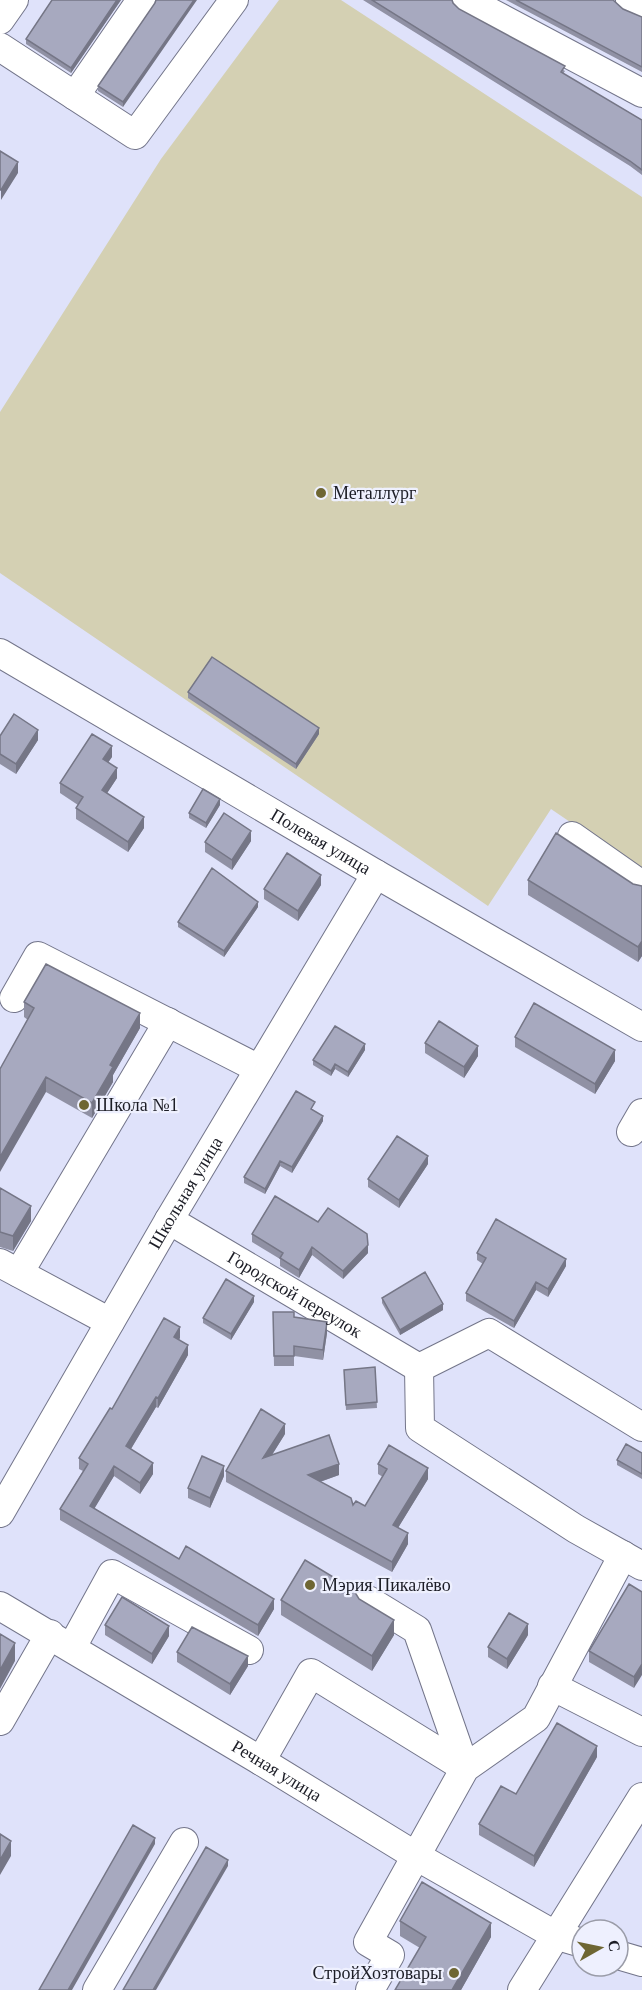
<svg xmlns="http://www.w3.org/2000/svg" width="642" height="1990" font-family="Georgia,serif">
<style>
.green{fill:#d4d0b3}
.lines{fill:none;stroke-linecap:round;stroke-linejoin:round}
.minor-casing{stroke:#73758a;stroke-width:30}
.minor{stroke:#fff;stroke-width:28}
.wall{fill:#9091a4}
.shaded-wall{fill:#757686}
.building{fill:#a7a9bf;stroke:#757686;stroke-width:1.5}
.poi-dot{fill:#6e6633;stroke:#eef0fe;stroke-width:2}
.labels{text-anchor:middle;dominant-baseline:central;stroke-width:4.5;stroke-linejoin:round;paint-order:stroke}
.poi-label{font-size:18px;fill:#1c1d26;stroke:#eef0fe;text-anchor:start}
.street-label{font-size:18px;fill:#1c1d26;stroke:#eef0fe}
</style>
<rect width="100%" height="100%" fill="#dfe2fa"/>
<path class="green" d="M279 0H341L642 197V871L551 809 488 906 0 573V412L161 159Z"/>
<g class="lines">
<defs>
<g id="minor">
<path d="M467 0 642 93"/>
<path d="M630 0 642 6"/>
<path d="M0 20 14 0"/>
<path d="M0 47 135 135 234 0"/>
<path d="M75 96 141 0"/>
<path id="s1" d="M0 653 376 874 642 1027"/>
<path d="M572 836 642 885"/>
<path d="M14 998 38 956 259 1069"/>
<path d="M631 1132 642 1113"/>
<path id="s2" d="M169 1220 419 1368"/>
<path d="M0 1263 110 1322"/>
<path d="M19 1273 168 1022"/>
<path d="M419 1368 420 1428 576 1529 642 1566"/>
<path d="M419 1368 489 1333 642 1427"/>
<path id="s3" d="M0 1513 169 1220 376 874"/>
<path d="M368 1600 417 1630 465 1768"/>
<path id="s4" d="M0 1606 261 1761 416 1856 555 1935 582 1943"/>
<path d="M72 1647 112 1574 249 1650"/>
<path d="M552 1686 642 1732"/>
<path d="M0 1721 50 1634"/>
<path d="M261 1761 311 1673 465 1768"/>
<path d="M618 1955 642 1962"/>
<path d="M97 1990 184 1842"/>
<path d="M370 1990 390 1955 368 1942 465 1768 536 1718 623 1555"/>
<path d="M522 1990 642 1797"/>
</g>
</defs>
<use href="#minor" class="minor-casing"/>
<use href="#minor" class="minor"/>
</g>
<path class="wall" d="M52 0H121L71 73 26 44V39Z
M363 0H452L453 3 459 9 565 71 563 74 642 120V175L630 166Z
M506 0H613L623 9 642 17V72Z
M155 3 123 107 98 91V86Z
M188 692 319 734 296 769 188 698Z
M0 736 38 740 16 774 0 764Z
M112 757 108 762 117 778 107 793 144 828 128 852 76 819V808L78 805 60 793V783Z
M220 805 206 828 189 818V813Z
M251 841 232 870 205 852V842Z
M528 880 633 884 642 886V956L638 962 528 895Z
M321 885 298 921 264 899V889Z
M258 907 224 957 178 927V922Z
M24 1002 140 1028 113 1075V1082L92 1118 46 1092 28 1020 24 1017Z
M515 1037 615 1061 595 1094 515 1047Z
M425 1043 478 1056 464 1078 425 1053Z
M365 1050 348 1077 335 1069 331 1076 313 1065V1060Z
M315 1108 313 1110 323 1121 292 1173 280 1166 265 1194 244 1183V1177Z
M428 1164 399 1208 368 1187V1179Z
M0 1188 31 1221 13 1251 0 1247Z
M252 1234 368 1253 343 1279 312 1255 299 1278 280 1266V1259L252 1242Z
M477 1253 566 1266 548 1297 536 1290 514 1328 466 1301V1293L483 1264 477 1260Z
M382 1298 443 1310 400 1335 382 1303Z
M254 1302 231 1340 203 1323V1318Z
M273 1312 294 1317 327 1333 323 1360 294 1356V1366H274Z
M180 1338 179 1340 188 1355 158 1408 156 1407 131 1449 153 1474 140 1494 114 1476 94 1508 179 1559 274 1609 258 1636 60 1520V1509L83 1471 79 1469V1458L112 1409Z
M375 1367 377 1408 346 1410 344 1375Z
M285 1434 272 1455 339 1475 320 1482 353 1505 365 1506 383 1477 378 1474V1464L428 1479 398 1528 408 1544 392 1572 226 1482V1471Z
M642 1453V1479L617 1465V1460Z
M224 1476 210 1508 188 1498V1488Z
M642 1592 634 1688 589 1662V1651Z
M359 1599 394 1635 372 1671 281 1615V1600Z
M105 1625 169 1636 152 1664 105 1635Z
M528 1635 507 1669 488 1657V1647Z
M177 1652 248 1666 230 1695 177 1662Z
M597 1757 534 1867 479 1835V1824L516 1794Z
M400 1921 491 1937 461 1990H395L420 1948 400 1936Z"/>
<path class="shaded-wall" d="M117 0H121L71 73V68Z
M194 0H197L123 107V102Z
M18 162V173L1 200V190Z
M319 728V734L296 769V764Z
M38 730V740L16 774V764Z
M112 746V757L103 770V759Z
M117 768V778L102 801V790Z
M220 799V805L206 828V823Z
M144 817V828L128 852V842Z
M251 831V841L232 870V860Z
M321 875V885L298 921V911Z
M258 902V907L224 957V951Z
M642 941V956L638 962V947Z
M140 1013V1028L113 1075V1082L92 1118V1103L110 1065Z
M365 1044V1050L348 1077V1072Z
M478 1046V1056L464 1078V1067Z
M615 1050V1061L595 1094V1084Z
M335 1064V1069L331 1076V1071Z
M46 1077V1092L0 1172V1157Z
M323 1116V1121L292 1173V1167Z
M428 1156V1164L399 1208V1200Z
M280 1161V1166L265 1194V1189Z
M31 1206V1221L13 1251V1236Z
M368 1245V1253L343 1279V1271Z
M312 1247V1255L299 1278V1270Z
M566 1259V1266L548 1297V1289Z
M536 1282V1290L514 1328V1321Z
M254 1296V1302L231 1340V1334Z
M443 1304V1310L400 1335V1330Z
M327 1322V1333L323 1360V1350Z
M180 1327V1338L174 1348V1337Z
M188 1345V1355L158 1408V1398Z
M156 1397V1407L126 1457V1446Z
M285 1424V1434L263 1469V1458Z
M153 1463V1474L140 1494V1483Z
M339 1464V1475L308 1486V1475Z
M114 1466V1476L90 1516V1506Z
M224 1466V1476L210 1508V1498Z
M428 1468V1479L393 1536V1525Z
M408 1533V1544L392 1572V1562Z
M274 1599V1609L258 1636V1625Z
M394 1620V1635L372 1671V1656Z
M528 1624V1635L507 1669V1659Z
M169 1626V1636L152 1664V1654Z
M15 1643V1661L0 1689V1670Z
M248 1656V1666L230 1695V1684Z
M642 1664V1675L634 1688V1677Z
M597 1746V1757L534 1867V1856Z
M155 1838V1844L72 1990H68Z
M11 1841V1856L0 1875V1860Z
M228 1860V1866L156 1990H153Z
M491 1923V1937L461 1990H452Z"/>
<path class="building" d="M52 0H117L71 68 26 39Z
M156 0H194L123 102 98 86 155 3Z
M372 0H452L453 3 459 9 565 66 561 72 642 120V170L630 161Z
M516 0H613L623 9 642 17V67Z
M0 151 18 162 1 190H0Z
M212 657 319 728 296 764 188 692Z
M14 714 38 730 16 764 0 754V736Z
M92 734 112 746 103 759 117 768 102 790 144 817 128 842 76 808 83 797 60 783Z
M203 789 220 799 206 823 189 813Z
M224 813 251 831 232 860 205 842Z
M556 833 633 884 642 886V941L638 947 528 880Z
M287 853 321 875 298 911 264 889Z
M212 868 258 902 224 951 178 922Z
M46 964 140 1013 110 1065 113 1067 92 1103 46 1077 0 1157V1069L34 1008 24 1002Z
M534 1003 615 1050 595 1084 515 1037Z
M439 1021 478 1046 464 1067 425 1043Z
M335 1026 365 1044 348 1072 335 1064 331 1071 313 1060Z
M296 1091 315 1102 311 1109 323 1116 292 1167 280 1161 265 1189 244 1177Z
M397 1136 428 1156 399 1200 368 1179Z
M0 1188 31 1206 13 1236 0 1232Z
M275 1196 318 1222 328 1208 367 1234 368 1245 343 1271 312 1247 299 1270 280 1258 283 1253 252 1234Z
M496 1219 566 1259 548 1289 536 1282 514 1321 466 1293 486 1258 477 1253Z
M425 1272 443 1304 400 1330 382 1298Z
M226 1279 254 1296 231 1334 203 1318Z
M273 1312H294V1317L327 1322 323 1350 294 1346V1356H274Z
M164 1318 180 1327 174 1337 188 1345 158 1398 156 1397 126 1446 153 1463 140 1483 114 1466 90 1506 179 1559 186 1546 274 1599 258 1625 60 1509 88 1464 79 1458 110 1408 112 1409Z
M375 1367 377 1402 346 1405 344 1370Z
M261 1409 285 1424 263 1458 329 1435 339 1464 308 1475 351 1498 353 1505 356 1501 365 1506 387 1469 378 1464 389 1445 428 1468 393 1525 408 1533 392 1562 226 1471Z
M626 1444 642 1453V1474L617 1460Z
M202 1456 224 1466 210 1498 188 1488Z
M305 1560 353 1589 359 1599 394 1620 372 1656 281 1600Z
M629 1584 642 1592V1664L634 1677 589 1651Z
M122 1597 169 1626 152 1654 105 1625Z
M509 1613 528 1624 507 1659 488 1647Z
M192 1627 248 1656 230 1684 177 1652Z
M0 1634 15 1643 0 1670Z
M557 1723 597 1746 534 1856 479 1824 501 1786 516 1794Z
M133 1825 155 1838 68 1990H39Z
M0 1834 11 1841 0 1860Z
M206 1847 228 1860 153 1990H123Z
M422 1882 491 1923 452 1990H395L426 1937 400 1921Z"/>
<g class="poi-dot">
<circle cx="321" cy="493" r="6"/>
<circle cx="84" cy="1105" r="6"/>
<circle cx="310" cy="1585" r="6"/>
<circle cx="454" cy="1973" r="6"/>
</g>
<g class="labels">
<g class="poi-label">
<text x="333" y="493">Металлург</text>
<text x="96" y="1105">Школа №1</text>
<text x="322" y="1585">Мэрия Пикалёво</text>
<text x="442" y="1973" text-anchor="end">СтройХозтовары</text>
</g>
<g class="street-label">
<text stroke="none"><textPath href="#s1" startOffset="372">Полевая улица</textPath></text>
<text stroke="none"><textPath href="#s3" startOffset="370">Школьная улица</textPath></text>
<text stroke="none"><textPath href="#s2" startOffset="146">Городской переулок</textPath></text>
<text stroke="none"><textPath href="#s4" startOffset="322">Речная улица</textPath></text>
</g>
</g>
<g transform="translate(600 1948) rotate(81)"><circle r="28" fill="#eef0fe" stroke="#9a9ca8" stroke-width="1.5"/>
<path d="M0-4.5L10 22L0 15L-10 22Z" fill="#6e6633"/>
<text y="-9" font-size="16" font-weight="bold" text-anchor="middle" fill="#1c1d26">С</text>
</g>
</svg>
